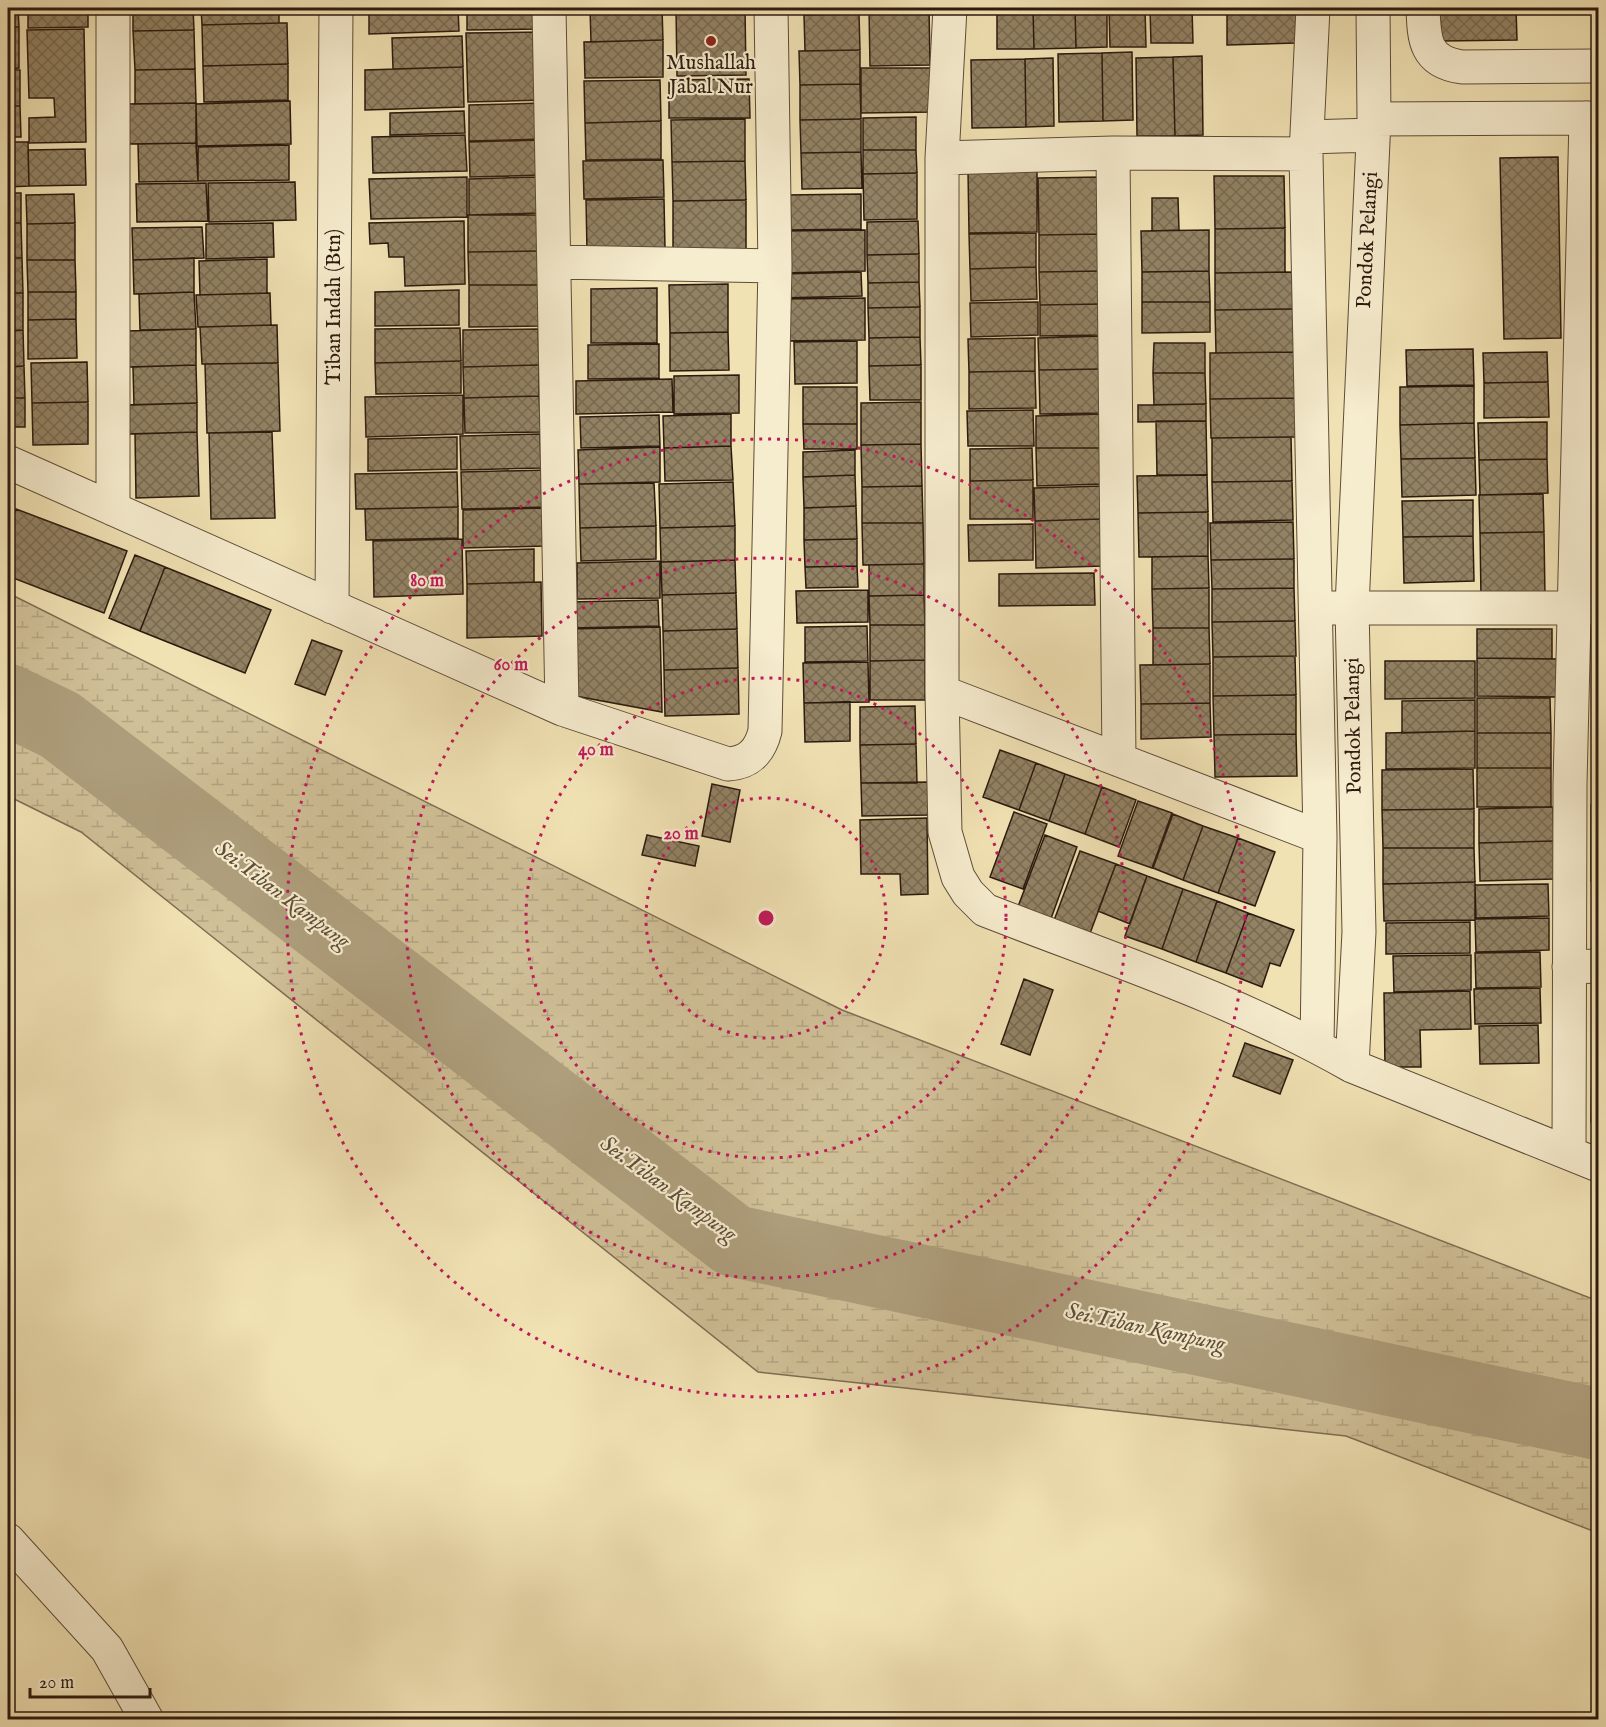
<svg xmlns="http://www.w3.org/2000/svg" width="1606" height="1727" font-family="'IM FELL English',serif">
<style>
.wetland{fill:url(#wetland-marsh);stroke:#7e6d53;stroke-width:1.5}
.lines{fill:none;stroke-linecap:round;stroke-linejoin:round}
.river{stroke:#ae9e7c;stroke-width:72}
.building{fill:url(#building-cross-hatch);stroke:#2c1a0e;stroke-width:1.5}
.minor-casing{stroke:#5d4c38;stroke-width:35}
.minor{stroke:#f6ecce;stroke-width:33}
.ring{fill:none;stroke:#c2185b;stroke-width:3;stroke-dasharray:3 6}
.poi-dot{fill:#8f2418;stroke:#f6ecce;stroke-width:2}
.labels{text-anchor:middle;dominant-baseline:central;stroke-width:4.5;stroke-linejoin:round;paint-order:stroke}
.poi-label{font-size:21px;fill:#2c1a0e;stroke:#f6ecce}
.street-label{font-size:21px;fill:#2c1a0e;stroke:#f6ecce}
.water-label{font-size:22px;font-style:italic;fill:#604f3a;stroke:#f6ecce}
.centre{fill:#c2185b;stroke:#f6ecce;stroke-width:3}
.ring-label{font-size:18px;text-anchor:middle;font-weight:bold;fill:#c2185b;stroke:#f6ecce;stroke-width:4.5;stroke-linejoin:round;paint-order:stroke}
</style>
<defs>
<pattern id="wetland-marsh" width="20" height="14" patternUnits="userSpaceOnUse" patternTransform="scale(1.5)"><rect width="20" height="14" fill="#d0c098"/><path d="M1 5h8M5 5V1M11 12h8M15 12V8" fill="none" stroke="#b3a482"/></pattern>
<pattern id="building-cross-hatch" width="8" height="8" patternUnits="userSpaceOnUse" patternTransform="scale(1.5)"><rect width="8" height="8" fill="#928264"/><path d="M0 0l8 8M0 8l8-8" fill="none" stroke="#776a51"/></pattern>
</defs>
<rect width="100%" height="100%" fill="#f1e2b4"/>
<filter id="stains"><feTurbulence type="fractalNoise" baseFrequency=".00333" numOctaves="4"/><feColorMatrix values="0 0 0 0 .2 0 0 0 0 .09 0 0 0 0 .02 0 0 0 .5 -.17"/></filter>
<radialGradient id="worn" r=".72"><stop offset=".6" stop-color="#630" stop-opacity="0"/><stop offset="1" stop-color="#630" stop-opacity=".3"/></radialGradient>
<path class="wetland" d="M8 593 842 1010 1598 1301V1533L1346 1436 758 1372 81 832 8 796Z"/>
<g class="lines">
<path class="river" d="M8 700 60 725 734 1241 1598 1424"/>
</g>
<path class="building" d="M8 8H18L19 27H8Z
M28 8H88V27L28 28Z
M133 8H193L194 30 133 31Z
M201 8H279V23L202 25Z
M369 8H458L459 31 369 34Z
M467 8H537V29L467 30Z
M590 8H662L663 40 591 42Z
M676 8H745L746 75 677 76Z
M804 8H859V14L804 15Z
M869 8H929L930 65 870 66Z
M997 8H1033L1034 49H997Z
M1033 8H1075L1076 48 1034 49Z
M1075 8H1107V47L1076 48Z
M1109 8H1145L1146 47H1110Z
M1150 8H1192L1193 43H1151Z
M1227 8H1296V43L1227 45Z
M1440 8H1516L1517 40 1441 41Z
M1525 8H1598V13L1525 14Z
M859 14 860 50 805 51 804 15Z
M279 23H287L288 64 203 66 202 25Z
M8 27H19V68L8 69Z
M84 29 86 142 29 143V118L55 117 54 98H29L27 30Z
M194 30 195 69 135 70 133 31Z
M542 32 543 100 468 102 466 33Z
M462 36 463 67 393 69 392 38Z
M663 40V77L585 78 584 42Z
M860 50V84L800 85 799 51Z
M1132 52 1133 120 1103 121 1102 53Z
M1102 53 1103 121 1059 122 1058 54Z
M1202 56 1203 135 1175 136 1173 57Z
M1173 57 1175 136H1137L1136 58Z
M1053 58 1054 126 1026 127 1025 59Z
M1025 59 1026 127 972 128 971 60Z
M288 64V100L204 102 203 66Z
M463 67 464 107 365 110V70Z
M861 68H933L934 112 861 113Z
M195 69 196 103 135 104V70Z
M8 70H20V106H8Z
M749 79 750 118H669V80Z
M660 80 661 121 585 123 584 81Z
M860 84 861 119 800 120V85Z
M290 101 291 144 197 146 196 104Z
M196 103V143L127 144 126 104Z
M543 103 544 139 469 141V105Z
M8 106H20L21 137H8Z
M464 111 465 133 390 135V113Z
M916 117V150H863V118Z
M745 119V161L672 162 671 120Z
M861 119V152L801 153 800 120Z
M661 121V159L586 160 585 123Z
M465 135 467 171 373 173 372 137Z
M541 140 542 175 470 177 469 142Z
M8 142H28L29 186 8 187Z
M196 143 198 181 139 182 138 144Z
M289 145V180L198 181V147Z
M85 149 86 185 29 186 28 150Z
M863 150H916L917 173 863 174Z
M861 152 862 188 802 189 801 153Z
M1558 157 1561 338 1504 339 1500 158Z
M663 160 664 197 584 199 583 161Z
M745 161 746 200 673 201 672 162Z
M1037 170V232L969 233 968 171Z
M917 173V219L864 220 863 174Z
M1214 176H1284L1285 228 1215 229Z
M467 177V217L371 219 369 179Z
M538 177 539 213 469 215V179Z
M1100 177 1101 234 1039 235 1038 178Z
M295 182 296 220 209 222 208 183Z
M206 183 208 221 137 222 136 184Z
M8 193H21V223H8Z
M74 194 75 223 27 224 26 195Z
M861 194V229L786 230 785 195Z
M1152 198H1178L1179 230 1152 231Z
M664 199 665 249 587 251 586 200Z
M746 200V251L673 252V201Z
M468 215H538L539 251 468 252Z
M464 221 465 284 405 286 404 257H389L388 243 370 244 369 223Z
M918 221 919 254 867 255V222Z
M8 223H21L22 258H8Z
M75 223V260H27V224Z
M273 223 274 257 206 259V224Z
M202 227 204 258 133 260 132 228Z
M1285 228V272L1215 273V229Z
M865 230V271L783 273 782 231Z
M1209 230V271L1142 272 1141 231Z
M1036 233V267L970 269 969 234Z
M1101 234 1102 271 1039 272V235Z
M539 251V285H469L468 252Z
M919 254V282L868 283 867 255Z
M8 258H22L23 293H8Z
M194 258V292L134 294 133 260Z
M267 259V293L200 295 199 261Z
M27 260H75L76 292H28Z
M1036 267 1037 299 971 301 970 269Z
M1102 271 1103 304 1040 305 1039 272Z
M1209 271 1210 302H1142V272Z
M861 272 862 296 779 298V274Z
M1295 272 1296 309 1215 310V273Z
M919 282 920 307 868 308V283Z
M728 284V332L670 333 669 285Z
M469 285H539V326L469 327Z
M657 288V343H591V289Z
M459 290V325L375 326V292Z
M28 292H76V319L28 320Z
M194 292 196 329 140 330 139 294Z
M8 293H23V330L8 331Z
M270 293 271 325 198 327 196 295Z
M865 298V340L781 341 780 299Z
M1038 302V335L971 337 970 303Z
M1142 302H1210V332L1142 333Z
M1103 304V335L1040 336V305Z
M920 307V337L869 338 868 308Z
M1296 309V352L1216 353 1215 310Z
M76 319 77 358 28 359V320Z
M277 325 278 363 202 364 200 327Z
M460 328 461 361 375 363V329Z
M196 329V365L127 367V331Z
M538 329 539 365 463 367V330Z
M23 330 24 366 8 367V331Z
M728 332 729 370 670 371V333Z
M1102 336 1103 369 1039 370 1038 338Z
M920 337 921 365 869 366V338Z
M1035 338V371L969 372 968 339Z
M857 341V383L795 384 794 342Z
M1154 343H1205V373H1153Z
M659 344V378L588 379V345Z
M1473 349 1474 385 1407 386 1406 350Z
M1296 352V398L1210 399V353Z
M1547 352 1548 382 1484 383 1483 353Z
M461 361V393L376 394 375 363Z
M87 362 88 402 32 403 31 363Z
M278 363 280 431 207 433 205 364Z
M196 365 197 403 134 405 133 367Z
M539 365V396L464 398 463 367Z
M921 365V400H870L869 366Z
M24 366 25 398H8V367Z
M1103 369 1104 413 1040 414 1039 370Z
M1035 371 1036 408 969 409V372Z
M1153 373H1205L1206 404 1154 405Z
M739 375V413L674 414V376Z
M672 379 673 412 576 414V381Z
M1548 382 1549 417 1484 418V383Z
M1474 386V423L1400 425V387Z
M803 387H857V424H803Z
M463 395V434L366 437 365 397Z
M539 396 541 432 465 433 464 398Z
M8 398H25V427H8Z
M1296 398V437L1211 438 1210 399Z
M88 402V444L33 445 32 403Z
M921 402V444L861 445V403Z
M197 403V432L125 434 124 405Z
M1206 404V421L1138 422V405Z
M1033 410 1034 446H968L967 411Z
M731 414V446L664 448 663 416Z
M1103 414 1102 448H1036V416Z
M659 415 660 446 581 448 580 417Z
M1156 421H1206L1207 475H1157Z
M1547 422V459L1479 460 1478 423Z
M1474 423 1475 458 1401 459 1400 425Z
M803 424H857V449H804Z
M197 432 199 496 136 498 135 434Z
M272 432 275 518 211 519 209 433Z
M540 434 541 468 461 470 460 436Z
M457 437V469L368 471V439Z
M1291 437 1292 481 1212 482V438Z
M921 444 922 486 862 487 861 445Z
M731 446 733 480 665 481 664 448Z
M660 447V482L579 484 578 450Z
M1032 448 1033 480 970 481V449Z
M1036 448H1102L1103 484 1037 486Z
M855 450V475L803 477V452Z
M1475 458 1476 495 1402 497 1401 459Z
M1547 459 1548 493 1480 495 1479 460Z
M547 470 548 507 462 509 461 472Z
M457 472 458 507 356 509 355 474Z
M855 475 856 506 804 508 803 477Z
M1207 475 1208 512 1138 513 1137 476Z
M1033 480V519H970V481Z
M1292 481 1293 520 1213 522 1212 482Z
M733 482 735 526 660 528 659 484Z
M654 483 656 526 580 528 579 484Z
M922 486 923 523H862V487Z
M1101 486 1102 519 1035 521 1034 488Z
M1543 494 1544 532 1480 533 1479 495Z
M1473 500V536L1403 537 1402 501Z
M856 506 857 539 804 540V508Z
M458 507V538L366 540 365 509Z
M543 508 545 546 463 548V510Z
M16 509 127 551 104 613 8 576V531Z
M1208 512V556L1139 557 1138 513Z
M8 514 13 516 8 531Z
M1102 519 1103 566 1036 568 1035 521Z
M1293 522 1294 559 1211 560 1210 523Z
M862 523H923L924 564 863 565Z
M1033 524V560L969 561 968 525Z
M656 526V559L581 561 580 528Z
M735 526V560L661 562 660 528Z
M1544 532 1545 596 1481 597 1480 533Z
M1473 536 1474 581 1404 583 1403 537Z
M462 539 463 594 374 597 373 541Z
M857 539V566L805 567 804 540Z
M534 549V582L467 584 466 551Z
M135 555 165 567 140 631 109 618Z
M1208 556 1209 588 1152 589V557Z
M1294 559V588L1212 589 1211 560Z
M735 560 736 593 662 595 661 562Z
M660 561V598L577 599V563Z
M924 564V595L869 596V565Z
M857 566 858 587 806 588 805 567Z
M165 567 271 610 245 673 140 631Z
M1094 573 1095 605 999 606V574Z
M541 582 542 636 467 638V584Z
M1209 588V628H1153L1152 589Z
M1294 588 1295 621 1212 622V589Z
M868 590V622L797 623 796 591Z
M736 593 737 629 663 631 662 595Z
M924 595 925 625H870L869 596Z
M658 600 659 626 571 628 570 602Z
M1295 621 1296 656 1213 657 1212 622Z
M870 625H925V660L870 661Z
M867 626 868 661 805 662V627Z
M660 627 662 712 570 695 569 629Z
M1153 628H1209L1210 664 1153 665Z
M737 629 738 668 664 670 663 631Z
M1477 629H1552V659L1477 658Z
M312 640 342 651 325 695 295 684Z
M1295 656 1296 695 1213 696V657Z
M1477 658 1561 659V697L1477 696Z
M925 660V700H870V661Z
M1385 661H1475V698L1385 699Z
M868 662 869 702 804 703 803 663Z
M1210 664V703L1141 704 1140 665Z
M738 668 739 714 665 716 664 670Z
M1595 683H1598V705H1595Z
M1296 695V734L1214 735 1213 696Z
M1477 698H1550L1551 733H1477Z
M1475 700V731L1402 733V701Z
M850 702V741L805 742 804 703Z
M1210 703 1211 737 1141 739V704Z
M915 706 916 744 860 745V707Z
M1475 731V768L1386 769V733Z
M1477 733H1551V768H1477Z
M1296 734 1297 776 1215 777 1214 735Z
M916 744 917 783H861L860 745Z
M1000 750 1036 763 1019 810 983 797Z
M1036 763 1065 774 1049 821 1019 810Z
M1477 768H1551V807H1477Z
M1473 769 1474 809 1382 810V770Z
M1065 774 1102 787 1085 834 1049 821Z
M929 782 930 815 862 816 861 783Z
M712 784 740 790 730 842 702 836Z
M1102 787 1136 800 1119 847 1085 834Z
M1138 801 1172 813 1152 868 1118 856Z
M1591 805H1598V881H1591Z
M1553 807 1554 841 1479 843V809Z
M1474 809V848H1383L1382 810Z
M1014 812 1047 824 1023 889 990 877Z
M1173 814 1203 826 1183 880 1153 868Z
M927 818 928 894 901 895 900 874H861L860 820Z
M1203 826 1238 838 1218 893 1183 880Z
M647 835 699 846 695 866 642 855Z
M1045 835 1077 847 1049 924 1016 912Z
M1238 838 1275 852 1255 906 1218 893Z
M1554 841 1555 879 1480 881 1479 843Z
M1383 848H1474L1475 882 1383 884Z
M1080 851 1116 864 1089 936 1053 923Z
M1116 864 1147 876 1130 924 1098 911Z
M1147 876 1183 889 1162 949 1125 936Z
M1475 882V920L1384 921 1383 884Z
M1548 884 1549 916 1476 918 1475 885Z
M1183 889 1217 901 1196 962 1162 949Z
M1595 890H1598V954H1596Z
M1217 901 1248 913 1226 973 1196 962Z
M1248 913 1294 930 1280 966 1270 963 1262 987 1226 973Z
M1549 918V950L1476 952 1475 919Z
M1470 922V953L1386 954V923Z
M1540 952 1541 987 1476 988 1475 953Z
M1471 955V990L1394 992 1393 956Z
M1024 979 1053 990 1030 1055 1001 1044Z
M1540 988 1541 1023 1475 1024 1474 989Z
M1470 991 1471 1029 1420 1030 1421 1067H1385L1384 993Z
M1593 994H1598V1061H1594Z
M1538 1025 1539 1063 1480 1064 1479 1026Z
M1245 1043 1293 1060 1280 1094 1233 1076Z
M1592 1063H1598V1122H1591Z"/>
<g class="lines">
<defs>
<path id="minor" d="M549 8 562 709
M950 8 942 158V692L945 832 958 877 968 893 985 910C1108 958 1237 1000 1352 1066L1598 1165
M1313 8 1306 154 1320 837 1317 1046
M1423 8C1424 40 1425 62 1462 67L1598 66
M1374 119 1598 118
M1307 137 1373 135
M1113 153 1119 760
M942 158 1113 153 1306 154
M554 262 775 266
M8 462 562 709 728 764C749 763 760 751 765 731L775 266 771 8
M113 509V8
M332 607 336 8
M1329 608H1598
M942 692 1320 837
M1569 967 1598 966
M1352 1066 1359 932 1352 607 1374 119 1373 8
M1569 1153 1570 784 1586 118
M8 1540 107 1649 147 1720"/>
</defs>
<use href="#minor" class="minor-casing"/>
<use href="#minor" class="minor"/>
</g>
<g class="ring">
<circle cx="766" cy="918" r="120"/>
<circle cx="766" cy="918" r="240"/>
<circle cx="766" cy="918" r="360"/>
<circle cx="766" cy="918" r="479"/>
</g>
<circle class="poi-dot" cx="711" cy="41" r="6"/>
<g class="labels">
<g class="poi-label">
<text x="711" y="63">Mushallah<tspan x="711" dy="24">Jabal Nur</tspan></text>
</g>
<g class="street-label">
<text transform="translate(1368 240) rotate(-87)">Pondok Pelangi</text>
<text transform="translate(334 307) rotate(-90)">Tiban Indah (Btn)</text>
<text transform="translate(1354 726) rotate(-91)">Pondok Pelangi</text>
</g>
<g class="water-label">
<text transform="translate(282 895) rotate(37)">Sei.Tiban Kampung</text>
<text transform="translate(668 1189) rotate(36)">Sei.Tiban Kampung</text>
<text transform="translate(1145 1328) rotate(12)">Sei.Tiban Kampung</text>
</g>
</g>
<circle cx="766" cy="918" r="9" class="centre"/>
<g class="ring-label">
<text x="427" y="586">80 m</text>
<text x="511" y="670">60 m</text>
<text x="596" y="755">40 m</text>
<text x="681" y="839">20 m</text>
</g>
<rect width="1606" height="1727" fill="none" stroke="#f1e2b4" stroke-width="30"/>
<rect x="9" y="9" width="1588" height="1709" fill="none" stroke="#2c1a0e" stroke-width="3"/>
<rect x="15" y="15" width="1576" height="1697" fill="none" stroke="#2c1a0e" stroke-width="1.5"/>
<path d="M30 1688v9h120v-9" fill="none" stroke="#2c1a0e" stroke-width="3"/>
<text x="39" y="1688" font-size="18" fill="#2c1a0e" stroke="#f6ecce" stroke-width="4.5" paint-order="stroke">20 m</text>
<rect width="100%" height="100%" filter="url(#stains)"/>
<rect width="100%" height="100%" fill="url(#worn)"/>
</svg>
